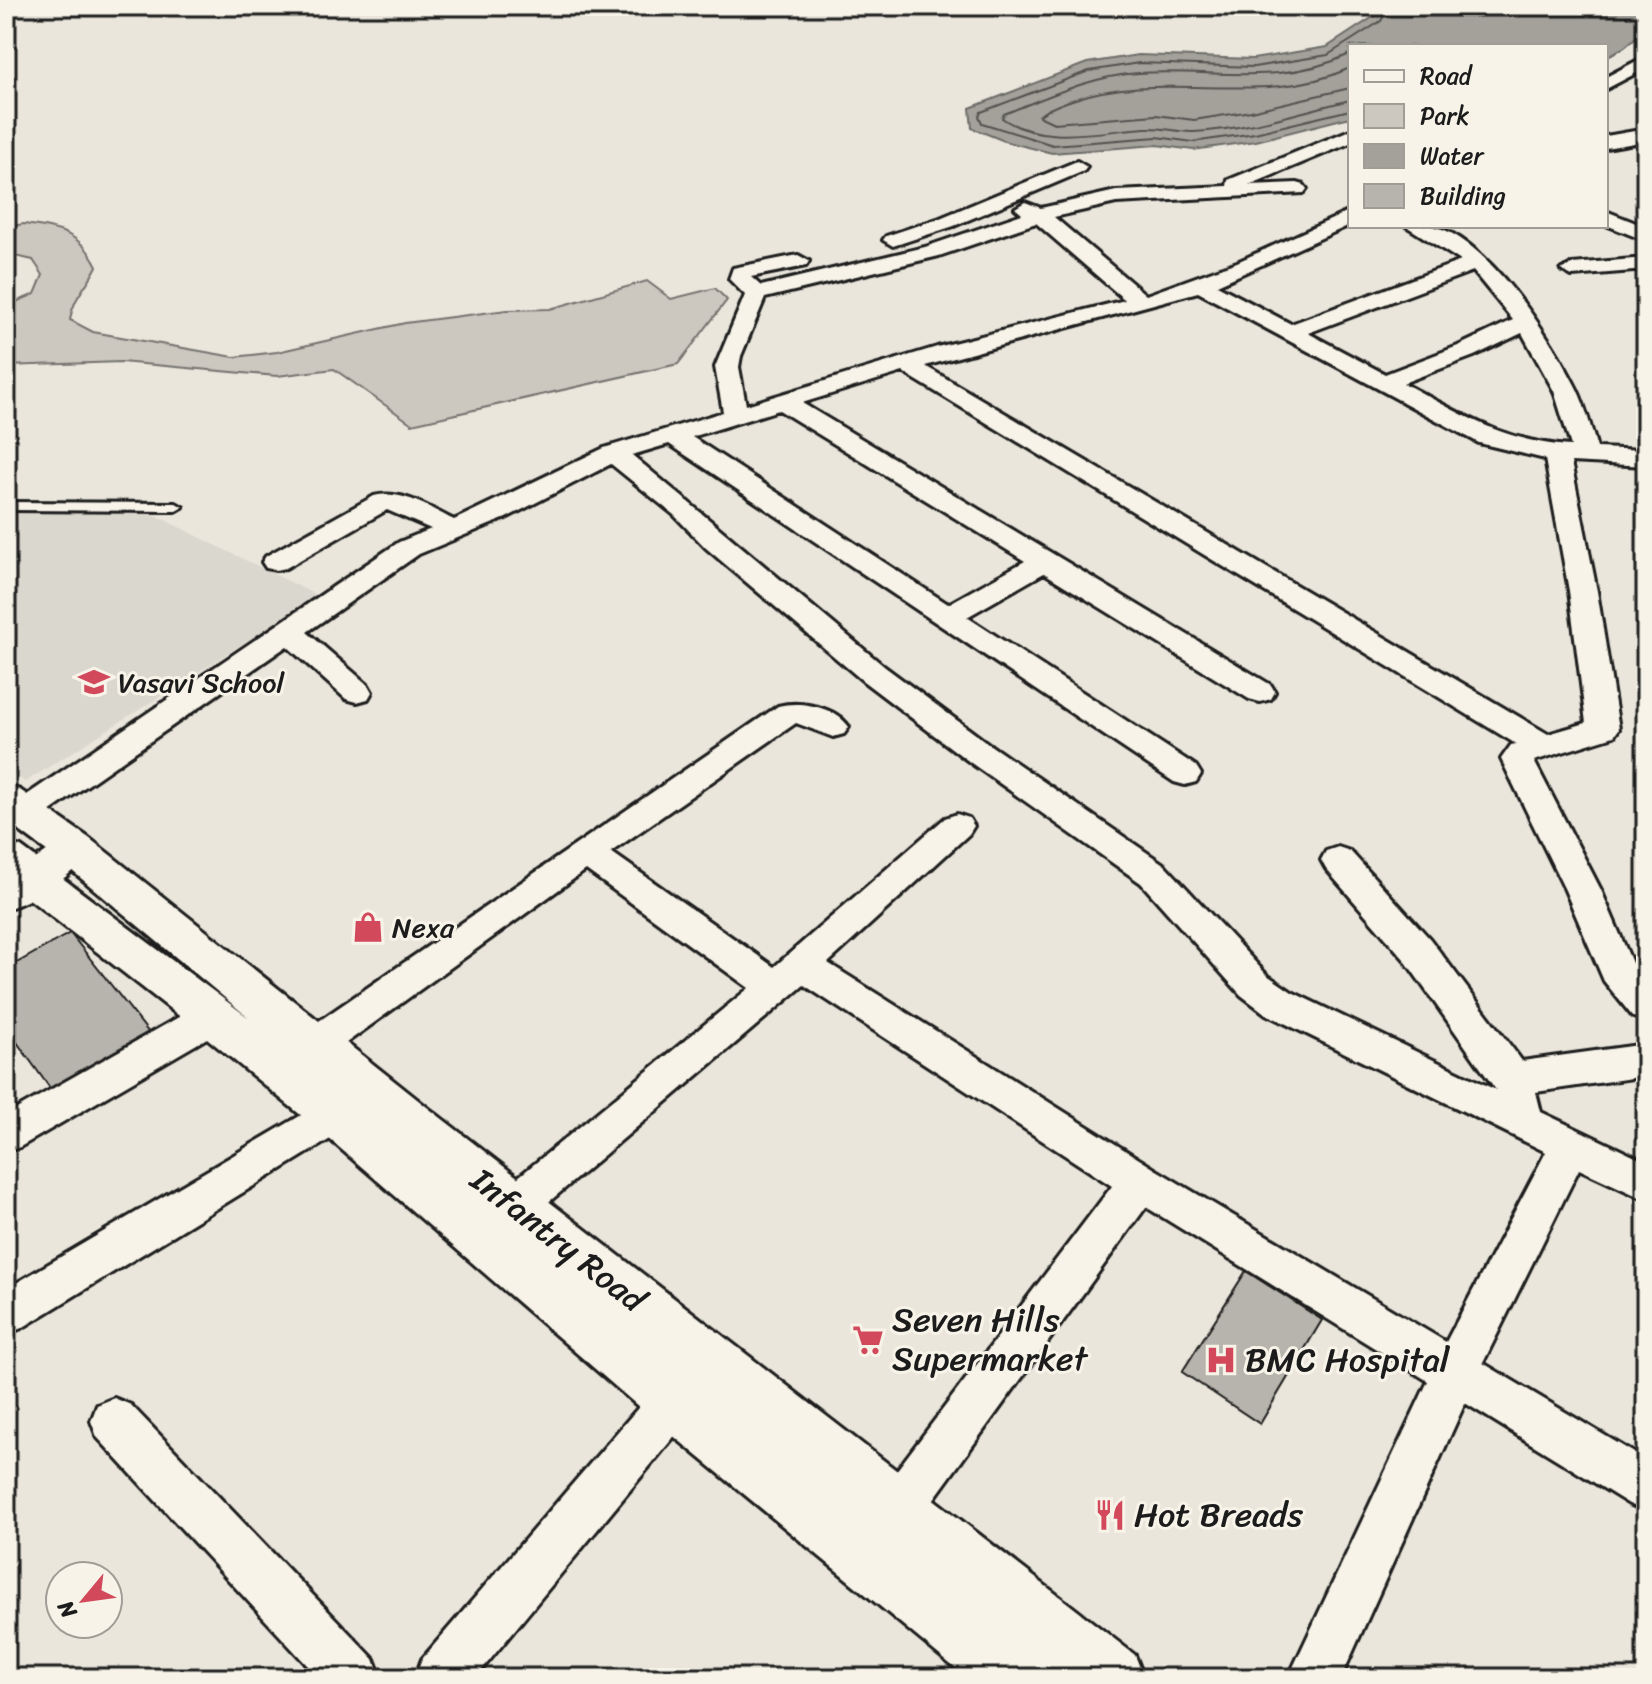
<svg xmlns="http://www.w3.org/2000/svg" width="1652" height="1684" font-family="Sriracha,sans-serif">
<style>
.built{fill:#dad7ce}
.green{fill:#ccc8c0;stroke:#74726e;stroke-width:2}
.water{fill:#a3a19a;stroke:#6d6c68;stroke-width:2}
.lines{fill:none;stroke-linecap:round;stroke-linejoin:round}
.shore{stroke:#52514e;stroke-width:2}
.building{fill:#b6b4ac;stroke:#1c1c1c;stroke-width:2}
.service-casing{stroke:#1c1c1c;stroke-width:6}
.minor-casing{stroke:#1c1c1c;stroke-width:6}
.tertiary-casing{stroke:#1c1c1c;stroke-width:6}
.service{fill:#f7f3e8;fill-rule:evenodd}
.minor{fill:#f7f3e8;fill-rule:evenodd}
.tertiary{fill:#f7f3e8;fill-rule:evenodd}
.labels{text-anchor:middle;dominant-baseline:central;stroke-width:6;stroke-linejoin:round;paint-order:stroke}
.poi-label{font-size:28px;fill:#1c1c1c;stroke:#f7f3e8;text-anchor:start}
.near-street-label{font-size:34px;fill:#1c1c1c;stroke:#f7f3e8}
.near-poi-label{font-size:34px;fill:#1c1c1c;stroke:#f7f3e8;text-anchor:start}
</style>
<rect width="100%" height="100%" fill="#eae6dc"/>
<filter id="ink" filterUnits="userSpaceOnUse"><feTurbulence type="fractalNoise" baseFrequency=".0125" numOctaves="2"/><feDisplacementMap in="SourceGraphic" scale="16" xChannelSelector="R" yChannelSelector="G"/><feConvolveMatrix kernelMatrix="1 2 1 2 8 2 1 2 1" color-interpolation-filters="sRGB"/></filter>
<g filter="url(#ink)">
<path class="built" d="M6 510 149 512 318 596 25 782 6 769Z"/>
<path class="green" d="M24 224C58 228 81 233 97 266 87 287 73 297 70 320L93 332 234 357 277 352 405 323 507 310 550 309 647 281 671 299 715 288 727 300 678 364 412 424 334 369 277 376 121 362 6 366V306L35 294 43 275 33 260 6 254V227Z"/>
<path class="water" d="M1383 6H1646V28L1625 47 1606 57V46H1350V117L1256 141 1193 150 1157 145 1052 153 1007 142 972 128 970 108 1087 63 1138 55 1253 59 1327 47 1376 15Z"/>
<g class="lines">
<path class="shore" d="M1350 54C1278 88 1214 68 1139 73 1091 76 1048 97 1004 114L1002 118C1042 146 1100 131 1145 128 1162 127 1178 132 1194 132 1246 130 1300 112 1350 100
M1350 68C1262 109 1163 68 1072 100 1061 104 1047 108 1039 116L1054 123 1156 115 1194 120 1251 111 1350 88
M1350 110 1255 133 1193 142 1157 137 1053 145 982 123 979 116 981 112 1089 71 1139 63 1254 67 1328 55 1381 21 1389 6"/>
</g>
<path class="building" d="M70 933 149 1033 52 1091 6 1027V969Z
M1246 1271 1322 1320 1260 1424 1182 1372Z"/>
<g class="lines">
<defs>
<path id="service" d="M6 502 176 503 183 507 176 511 6 510Z"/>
<path id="minor" d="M1646 56V68L1606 89V77Z
M1646 129V141L1606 148V136Z
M1350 130V143L1249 185 1297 183 1304 185 1307 189 1304 193 1116 203 1054 217 1146 295 1237 262 1350 211V225L1217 285 1291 324 1461 261 1406 226C1414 226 1423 225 1431 226 1486 235 1554 342 1577 389 1586 408 1591 428 1597 448L1646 450V466L1571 462 1597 591 1619 729 1614 736 1534 761 1601 890 1632 963 1646 980V1021L1633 1017 1604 981 1565 890 1501 759 1511 745 1516 744 903 372 802 403 1271 685 1275 692 1271 699 1260 702 1249 699 1044 573 967 617 1196 766 1201 774 1196 782 1185 785 1174 782 669 444 632 455 885 667 993 747 1165 865 1267 975 1292 992 1496 1090 1404 959 1326 869 1321 860 1326 851 1338 847 1350 851 1430 939 1522 1061 1646 1044V1076L1536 1092 1541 1112 1646 1162V1200L1579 1169 1483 1363 1646 1460V1511L1629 1504 1465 1403 1341 1678H1288L1428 1381 1146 1207 915 1525 898 1532 881 1525 874 1508 881 1491 1112 1186 804 985 530 1218 515 1224 500 1218 494 1205 500 1192 749 988 586 870 328 1056 314 1061 300 1056 295 1045 300 1034 778 706C800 700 836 707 849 727L844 734 833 737 796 723 611 852 774 967 945 818 957 814 969 818 974 826 969 834 828 963 1155 1169 1446 1342 1546 1152 1266 1014 1241 995 1141 883 971 763 863 681 706 548 674 515 611 464 506 518 419 554 307 632 368 685 372 692 368 699 357 702 346 699 287 646 36 821 24 825 12 821 7 813 12 805 399 542 431 529 387 510 286 568 276 570 266 568 262 562 266 556 374 496C403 489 429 508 454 520L604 448 723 412 715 367 745 295 729 279 733 268 798 255 809 261 806 266 751 277 761 286 925 247 1022 214 1015 208 1025 202 1041 208 1116 191 1227 186 1228 180ZM1036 223 1125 300 937 347 746 405 739 367 741 356 765 298 939 256ZM1473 271 1513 320 1458 346 1385 374 1308 333ZM1198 292 1479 443 1545 459 1569 591 1586 723 1548 734 925 366ZM1522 333 1554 391 1571 446C1501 441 1464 415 1403 383L1474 356ZM779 410 1025 561 948 604 692 437Z
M1077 161 1087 167 1084 171 954 226 893 246 883 240 886 236 940 218Z
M1606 211 1646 227V241L1606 225Z
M1646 258V270L1572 276 1561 270 1572 264Z
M74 837 86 840 91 849C75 876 35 900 6 909V880L62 840Z
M213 1001 226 1005 232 1016 226 1027 20 1147 6 1152V1115L200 1005Z
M336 1098 350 1103 356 1115 350 1127 22 1328 6 1334V1289L322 1103Z
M685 1366 701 1372 708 1388 701 1404 475 1678H415L422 1659 669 1372Z
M114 1398 131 1405 374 1659 381 1678H319L97 1437 91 1421 97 1405Z"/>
<path id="tertiary" d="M6 786 20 790 89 838 427 1107 1135 1655 1144 1678H1061L1045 1665 1050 1678H967L654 1420 319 1130 196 1029 6 881V843L21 847 249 1018 59 860 6 821Z"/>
</defs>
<use href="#service" class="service-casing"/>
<use href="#minor" class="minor-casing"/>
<use href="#tertiary" class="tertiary-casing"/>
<use href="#service" class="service"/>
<use href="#minor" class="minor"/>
<use href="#tertiary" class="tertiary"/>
</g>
</g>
<defs>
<symbol id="school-bare" viewBox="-9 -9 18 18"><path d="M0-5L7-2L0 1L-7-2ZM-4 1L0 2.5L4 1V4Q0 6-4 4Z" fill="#d1495b" stroke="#f7f3e8" stroke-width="2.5" paint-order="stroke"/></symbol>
<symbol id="shop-bare" viewBox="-9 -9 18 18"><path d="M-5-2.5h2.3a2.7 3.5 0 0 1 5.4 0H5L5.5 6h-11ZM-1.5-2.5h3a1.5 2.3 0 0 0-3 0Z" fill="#d1495b" stroke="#f7f3e8" stroke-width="2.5" paint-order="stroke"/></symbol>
<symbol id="supermarket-bare" viewBox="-9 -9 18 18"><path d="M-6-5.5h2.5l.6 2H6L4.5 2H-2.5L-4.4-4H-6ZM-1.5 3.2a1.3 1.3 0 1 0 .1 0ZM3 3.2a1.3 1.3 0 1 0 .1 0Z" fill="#d1495b" stroke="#f7f3e8" stroke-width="2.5" paint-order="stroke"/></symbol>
<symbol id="hospital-bare" viewBox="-9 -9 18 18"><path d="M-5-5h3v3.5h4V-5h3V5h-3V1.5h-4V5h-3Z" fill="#d1495b" stroke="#f7f3e8" stroke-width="2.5" paint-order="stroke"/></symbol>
<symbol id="restaurant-bare" viewBox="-9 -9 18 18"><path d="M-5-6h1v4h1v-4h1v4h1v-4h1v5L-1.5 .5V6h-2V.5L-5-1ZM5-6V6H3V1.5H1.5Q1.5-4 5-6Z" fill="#d1495b" stroke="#f7f3e8" stroke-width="2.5" paint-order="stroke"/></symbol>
</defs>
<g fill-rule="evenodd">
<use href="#school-bare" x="72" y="660" width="44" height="44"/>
<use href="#shop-bare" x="346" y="905" width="44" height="44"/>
<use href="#supermarket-bare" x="846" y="1318" width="44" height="44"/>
<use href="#hospital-bare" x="1199" y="1338" width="44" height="44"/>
<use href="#restaurant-bare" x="1088" y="1493" width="44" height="44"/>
</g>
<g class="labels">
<g class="poi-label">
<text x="118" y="682">Vasavi School</text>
<text x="392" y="927">Nexa</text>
</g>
<g class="near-street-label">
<text transform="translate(558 1240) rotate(38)">Infantry Road</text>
</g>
<g class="near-poi-label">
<text x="892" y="1320">Seven Hills<tspan x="892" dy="39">Supermarket</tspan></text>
<text x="1245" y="1360">BMC Hospital</text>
<text x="1134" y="1515">Hot Breads</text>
</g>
</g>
<rect width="1652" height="1684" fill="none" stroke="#f7f3e8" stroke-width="32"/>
<rect x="16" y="16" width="1620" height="1652" fill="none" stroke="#1c1c1c" stroke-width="3" filter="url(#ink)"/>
<rect x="1348" y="44" width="260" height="184" fill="#f7f3e8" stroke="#9f9d96" stroke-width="2"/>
<rect x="1364" y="70" width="40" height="12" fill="#f7f3e8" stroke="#9f9d96" stroke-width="2"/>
<text x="1420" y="84" font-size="24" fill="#1c1c1c">Road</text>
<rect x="1364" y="104" width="40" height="24" fill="#ccc8c0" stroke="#9f9d96" stroke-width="2"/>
<text x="1420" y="124" font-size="24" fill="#1c1c1c">Park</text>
<rect x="1364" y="144" width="40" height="24" fill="#a3a19a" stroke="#9f9d96" stroke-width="2"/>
<text x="1420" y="164" font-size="24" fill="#1c1c1c">Water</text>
<rect x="1364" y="184" width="40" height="24" fill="#b6b4ac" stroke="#9f9d96" stroke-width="2"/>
<text x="1420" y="204" font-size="24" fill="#1c1c1c">Building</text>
<g transform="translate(84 1600) rotate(241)"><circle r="38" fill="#f7f3e8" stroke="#9f9d96" stroke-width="2"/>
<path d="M0-6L14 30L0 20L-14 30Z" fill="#d1495b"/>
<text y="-12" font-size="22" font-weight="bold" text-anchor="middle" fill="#1c1c1c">N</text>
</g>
</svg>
